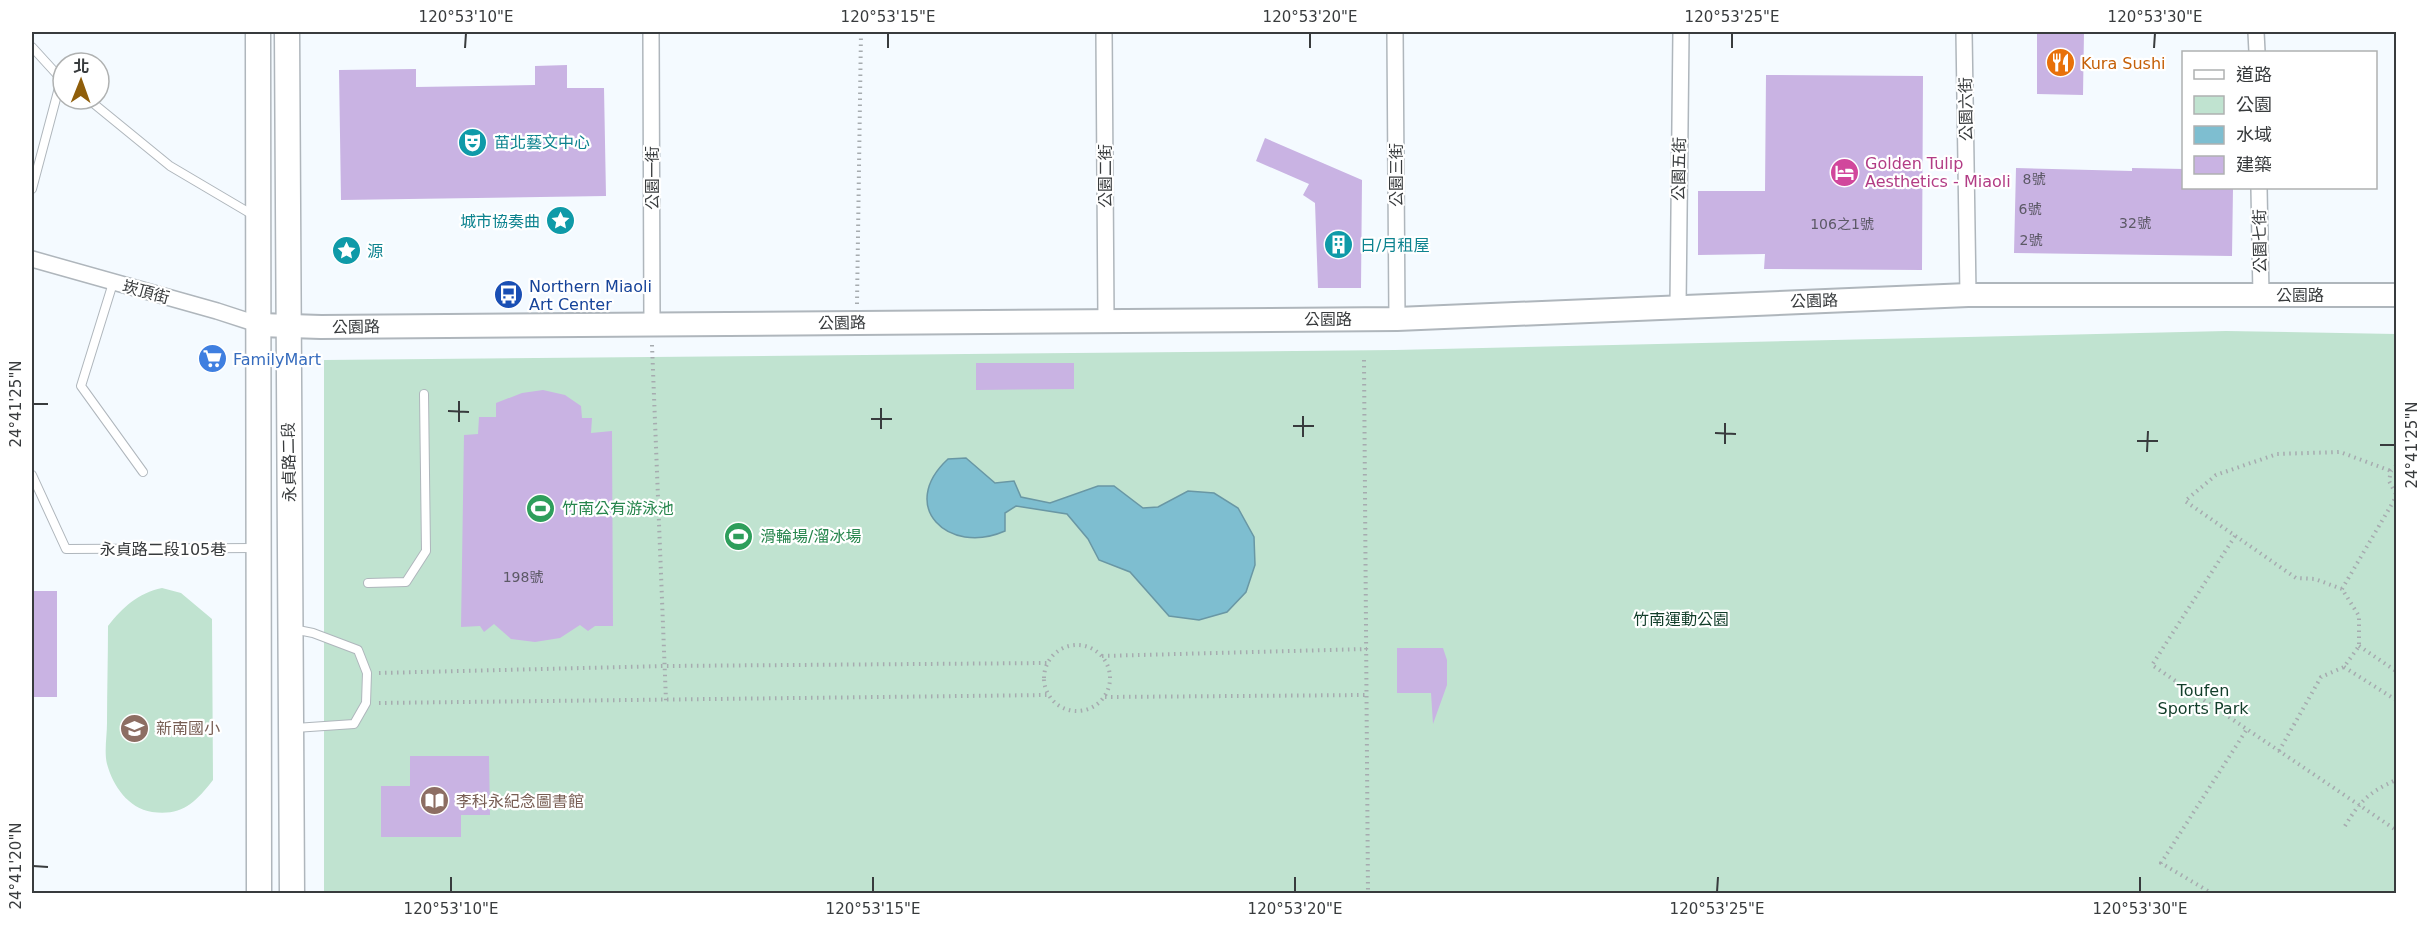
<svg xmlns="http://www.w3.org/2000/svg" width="2428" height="925" font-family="'DejaVu Sans','Noto Sans TC',sans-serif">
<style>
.green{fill:#c0e3d0}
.water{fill:#7ebed0;stroke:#6997a4;stroke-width:1.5}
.building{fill:#c9b3e3}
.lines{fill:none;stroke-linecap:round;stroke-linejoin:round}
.lane-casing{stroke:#afb6bc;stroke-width:10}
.street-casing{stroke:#afb6bc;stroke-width:18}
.secondary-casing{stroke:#afb6bc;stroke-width:26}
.primary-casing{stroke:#afb6bc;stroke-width:27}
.path{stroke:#a6abaf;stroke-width:4;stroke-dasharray:1.5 4.5;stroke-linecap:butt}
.lane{stroke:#fff;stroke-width:8}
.street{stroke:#fff;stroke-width:15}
.secondary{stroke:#fff;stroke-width:22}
.primary{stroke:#fff;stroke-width:24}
.ticks{fill:none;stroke:#383b3d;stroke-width:2}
.labels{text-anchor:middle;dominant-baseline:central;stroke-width:4.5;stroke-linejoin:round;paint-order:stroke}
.number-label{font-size:14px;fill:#5c5966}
.food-label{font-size:16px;fill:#c56008;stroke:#fff;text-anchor:start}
.street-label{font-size:16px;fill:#383b3d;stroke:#fff}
.culture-label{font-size:16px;fill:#0d838f;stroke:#fff;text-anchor:start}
.hotel-label{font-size:16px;fill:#b23c85;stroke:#fff;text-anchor:start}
.transit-label{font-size:16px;fill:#164399;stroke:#fff;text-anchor:start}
.shop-label{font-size:16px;fill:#366cbe;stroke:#fff;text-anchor:start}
.leisure-label{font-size:16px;fill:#27864d;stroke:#fff;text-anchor:start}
.park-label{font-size:16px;fill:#113d29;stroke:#fff}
.education-label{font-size:16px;fill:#785e54;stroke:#fff;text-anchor:start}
.neatline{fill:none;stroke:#383b3d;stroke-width:2}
.ticks-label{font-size:15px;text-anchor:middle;fill:#383b3d}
</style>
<rect width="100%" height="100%" fill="#f4faff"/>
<path class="green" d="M2226 331 2396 334V893L324 894V360L1395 350Z
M162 588 181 593 212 619 213 780C195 803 182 816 152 812 128 808 113 786 107 764 104 752 107 736 107 723 107 690 108 658 108 626 123 607 138 593 162 588Z"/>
<path class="water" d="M966 458 995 483 1014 481 1021 497 1050 503 1098 486H1114L1143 508 1158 507 1188 491 1214 493 1238 508 1254 537 1255 565 1246 592 1227 612 1199 620 1169 616 1130 572 1099 560 1088 539 1067 514 1016 506 1005 513V531C948 556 897 506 948 459Z"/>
<path class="building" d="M2037 32H2084L2083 95 2037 94Z
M567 65V88H604L606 196 341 200 339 70 416 69V87L535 85V66Z
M1766 75 1923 76 1922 270 1764 269 1765 254 1698 255V191H1765Z
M1265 138 1362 180 1361 288H1318L1315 203 1303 195 1309 184 1256 161Z
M2016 168 2132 171V168L2184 169V188H2233L2232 256 2014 253Z
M976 363H1074V389L976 390Z
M543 390 565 395 581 406 582 418H592L591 433 612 431 613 626H595L588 631 580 625 560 638 535 642 511 639 494 624 484 632 480 626 461 627 464 435 478 434 479 417H496V403L522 393Z
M32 591H57V697H32Z
M1397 648H1443L1447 660V685L1433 724 1431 693H1397Z
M410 756H489L490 815H461V837H381V786H410Z"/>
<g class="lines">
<defs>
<path id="lane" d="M32 47 63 81
M88 99 170 166 253 215
M32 189 61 80
M113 283 81 386 143 472
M32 475 66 549 256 548
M368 583 406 582 426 551 424 394
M293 629 313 633 358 650 367 673 366 703 354 724 295 728"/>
<path id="street" d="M651 32 652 324
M1104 32 1106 320
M1395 32 1397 319
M1964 32 1968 295
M2256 32 2257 52
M2259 188 2261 295
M32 259 217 311 260 325
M1678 306 1681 32"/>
<path id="secondary" d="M260 325 321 327 1397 319 1968 295H2396"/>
<path id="primary" d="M258 32 259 894
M287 32 292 894"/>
</defs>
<use href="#lane" class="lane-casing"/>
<use href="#street" class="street-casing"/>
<use href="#secondary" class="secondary-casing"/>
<use href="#primary" class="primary-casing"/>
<path class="path" d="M857 304 861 32
M652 345 666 701
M1364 360 1368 894
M2396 466 2391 471 2389 481 2396 494
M2235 536 2152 665 2396 830
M2342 589 2396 497
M1044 678a33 33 0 1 1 66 0a33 33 0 1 1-66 0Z
M2359 646 2396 671
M1102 656 1367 649
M2344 667 2396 700
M379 673 665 666 1047 663
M1105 697 1367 695
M379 703 1047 695
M2279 751 2321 677 2344 667 2359 646V616L2342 589 2315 579 2296 578 2185 501 2216 475 2277 454 2340 452 2391 471
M2345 826C2360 801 2369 792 2396 780
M2213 894 2161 863 2247 729"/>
<use href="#lane" class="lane"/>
<use href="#street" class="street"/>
<use href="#secondary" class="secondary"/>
<use href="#primary" class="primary"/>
</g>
<path class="ticks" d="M465 48 466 33M888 48V33M1310 48V33M1732 48V33M2154 48 2155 33M33 404H48M448 411 469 412M871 419H892M459 422V401M1293 426H1314M881 429V408M1715 433 1736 434M1303 437V416M2137 441H2158M1725 444V423M2380 445H2395M2147 452 2148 431M33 866 48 867M451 892V877M873 892V877M1295 892V877M1717 892 1718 877M2140 892V877"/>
<defs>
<symbol id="restaurant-disc" viewBox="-11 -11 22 22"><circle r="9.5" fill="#e8710a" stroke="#fff"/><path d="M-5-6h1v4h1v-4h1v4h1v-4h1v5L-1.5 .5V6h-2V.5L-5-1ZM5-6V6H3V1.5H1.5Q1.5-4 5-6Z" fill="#fff"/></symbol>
<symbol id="theatre-disc" viewBox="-11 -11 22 22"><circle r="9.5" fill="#0f9aa8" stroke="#fff"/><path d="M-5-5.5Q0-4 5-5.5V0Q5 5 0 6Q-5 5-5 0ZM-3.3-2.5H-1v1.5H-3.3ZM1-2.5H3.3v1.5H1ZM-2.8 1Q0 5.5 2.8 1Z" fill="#fff"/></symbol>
<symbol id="hotel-disc" viewBox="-11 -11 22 22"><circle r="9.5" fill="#d1479c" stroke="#fff"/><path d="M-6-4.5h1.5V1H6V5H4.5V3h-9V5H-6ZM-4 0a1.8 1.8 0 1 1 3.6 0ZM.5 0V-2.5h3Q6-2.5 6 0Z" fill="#fff"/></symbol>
<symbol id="sight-disc" viewBox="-11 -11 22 22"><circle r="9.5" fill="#0f9aa8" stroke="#fff"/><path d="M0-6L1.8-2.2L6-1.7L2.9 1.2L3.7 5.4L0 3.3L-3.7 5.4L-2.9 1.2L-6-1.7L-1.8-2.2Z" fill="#fff"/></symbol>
<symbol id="building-disc" viewBox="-11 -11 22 22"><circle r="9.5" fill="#0f9aa8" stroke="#fff"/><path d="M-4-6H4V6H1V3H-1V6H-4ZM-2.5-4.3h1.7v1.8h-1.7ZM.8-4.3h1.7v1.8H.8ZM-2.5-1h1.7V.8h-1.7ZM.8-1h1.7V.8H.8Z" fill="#fff"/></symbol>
<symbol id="bus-disc" viewBox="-11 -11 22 22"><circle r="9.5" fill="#1a4fb4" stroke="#fff"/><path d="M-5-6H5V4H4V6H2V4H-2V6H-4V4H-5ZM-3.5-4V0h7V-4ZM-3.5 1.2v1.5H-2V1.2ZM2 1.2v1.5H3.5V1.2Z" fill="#fff"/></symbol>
<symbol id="supermarket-disc" viewBox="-11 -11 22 22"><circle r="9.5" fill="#3f7fe0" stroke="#fff"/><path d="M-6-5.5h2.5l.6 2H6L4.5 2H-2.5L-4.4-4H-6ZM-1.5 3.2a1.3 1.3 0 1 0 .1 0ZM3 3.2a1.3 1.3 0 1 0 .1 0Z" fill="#fff"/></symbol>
<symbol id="stadium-disc" viewBox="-11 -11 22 22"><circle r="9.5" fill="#2e9e5b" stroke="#fff"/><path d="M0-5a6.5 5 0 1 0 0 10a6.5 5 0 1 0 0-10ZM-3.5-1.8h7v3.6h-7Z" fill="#fff"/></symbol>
<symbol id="school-disc" viewBox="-11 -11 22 22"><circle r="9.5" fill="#8d6e63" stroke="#fff"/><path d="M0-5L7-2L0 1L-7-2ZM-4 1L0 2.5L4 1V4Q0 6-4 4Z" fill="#fff"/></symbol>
<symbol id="library-disc" viewBox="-11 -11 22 22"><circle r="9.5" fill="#8d6e63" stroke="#fff"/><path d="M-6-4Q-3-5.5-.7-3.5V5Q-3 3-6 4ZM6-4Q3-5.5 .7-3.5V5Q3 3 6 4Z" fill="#fff"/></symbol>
</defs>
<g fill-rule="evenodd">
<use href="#restaurant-disc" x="2044" y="46" width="33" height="33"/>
<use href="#theatre-disc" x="456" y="126" width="33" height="33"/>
<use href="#hotel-disc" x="1828" y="156" width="33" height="33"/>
<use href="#sight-disc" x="544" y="204" width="33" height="33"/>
<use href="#building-disc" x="1322" y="228" width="33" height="33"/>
<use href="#sight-disc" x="330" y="234" width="33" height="33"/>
<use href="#bus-disc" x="492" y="278" width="33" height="33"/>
<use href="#supermarket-disc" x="196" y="342" width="33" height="33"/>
<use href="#stadium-disc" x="524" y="492" width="33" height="33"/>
<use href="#stadium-disc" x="722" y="520" width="33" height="33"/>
<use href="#school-disc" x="118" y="712" width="33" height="33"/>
<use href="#library-disc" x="418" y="784" width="33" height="33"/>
</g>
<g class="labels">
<g class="number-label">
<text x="2034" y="179">8號</text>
<text x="2030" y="209">6號</text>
<text x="2135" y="223">32號</text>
<text x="1842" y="224">106之1號</text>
<text x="2031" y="240">2號</text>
<text x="523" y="577">198號</text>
</g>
<g class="food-label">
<text x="2081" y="63">Kura Sushi</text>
</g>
<g class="street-label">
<text transform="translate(1966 109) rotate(-91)">公園六街</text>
<text transform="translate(1679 169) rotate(-89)">公園五街</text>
<text transform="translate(1396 175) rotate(-90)">公園三街</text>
<text transform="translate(1105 176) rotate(-90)">公園二街</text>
<text transform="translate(652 178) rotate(-90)">公園一街</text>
<text transform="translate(2260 241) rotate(-91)">公園七街</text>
<text transform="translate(146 292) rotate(15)">崁頂街</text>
<text x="2300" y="295">公園路</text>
<text transform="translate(1814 301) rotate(-2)">公園路</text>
<text x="1328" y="319">公園路</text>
<text transform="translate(842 323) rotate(-1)">公園路</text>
<text transform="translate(356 327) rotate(-1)">公園路</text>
<text transform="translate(289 462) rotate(-91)">永貞路二段</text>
<text x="163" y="549">永貞路二段105巷</text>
</g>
<g class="culture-label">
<text x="494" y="142">苗北藝文中心</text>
<text x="540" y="221" text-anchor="end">城市協奏曲</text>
<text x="1360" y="245">日/月租屋</text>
<text x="367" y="251">源</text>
</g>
<g class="hotel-label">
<text x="1865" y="163">Golden Tulip<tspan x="1865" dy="18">Aesthetics - Miaoli</tspan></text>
</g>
<g class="transit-label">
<text x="529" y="286">Northern Miaoli<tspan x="529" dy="18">Art Center</tspan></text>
</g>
<g class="shop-label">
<text x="233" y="359">FamilyMart</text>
</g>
<g class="leisure-label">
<text x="562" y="508">竹南公有游泳池</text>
<text x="760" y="536">滑輪場/溜冰場</text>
</g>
<g class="park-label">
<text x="1681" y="619">竹南運動公園</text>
<text x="2203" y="690">Toufen<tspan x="2203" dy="18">Sports Park</tspan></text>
</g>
<g class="education-label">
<text x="156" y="728">新南國小</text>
<text x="456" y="801">李科永紀念圖書館</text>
</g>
</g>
<rect width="2428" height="925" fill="none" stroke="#ffffff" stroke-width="66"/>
<rect x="2182" y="51" width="195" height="138" fill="#ffffff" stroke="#afb1b1" stroke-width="1.5"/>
<rect x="2194" y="70" width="30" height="9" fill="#ffffff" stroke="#afb1b1" stroke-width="1.5"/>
<text x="2236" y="81" font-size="18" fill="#383b3d">道路</text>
<rect x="2194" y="96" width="30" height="18" fill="#c0e3d0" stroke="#afb1b1" stroke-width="1.5"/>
<text x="2236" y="111" font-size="18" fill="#383b3d">公園</text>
<rect x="2194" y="126" width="30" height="18" fill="#7ebed0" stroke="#afb1b1" stroke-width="1.5"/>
<text x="2236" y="141" font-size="18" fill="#383b3d">水域</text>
<rect x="2194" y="156" width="30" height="18" fill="#c9b3e3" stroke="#afb1b1" stroke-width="1.5"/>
<text x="2236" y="171" font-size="18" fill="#383b3d">建築</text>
<g transform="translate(81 81) rotate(1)"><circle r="28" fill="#ffffff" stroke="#afb1b1" stroke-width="1.5"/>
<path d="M0-4.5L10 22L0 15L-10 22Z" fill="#8f5e0a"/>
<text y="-9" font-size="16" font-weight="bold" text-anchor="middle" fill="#383b3d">北</text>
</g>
<rect x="33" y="33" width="2362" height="859" class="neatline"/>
<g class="ticks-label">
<text x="466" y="22">120°53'10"E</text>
<text x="888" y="22">120°53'15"E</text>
<text x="1310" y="22">120°53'20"E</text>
<text x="1732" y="22">120°53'25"E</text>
<text x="2155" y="22">120°53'30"E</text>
<text transform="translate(16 404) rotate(-90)" y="5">24°41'25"N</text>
<text transform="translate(2412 445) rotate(-90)" y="5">24°41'25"N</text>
<text transform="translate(16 866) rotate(-90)" y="5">24°41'20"N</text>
<text x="451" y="914">120°53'10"E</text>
<text x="873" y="914">120°53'15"E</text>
<text x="1295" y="914">120°53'20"E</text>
<text x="1717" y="914">120°53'25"E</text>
<text x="2140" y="914">120°53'30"E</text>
</g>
</svg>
